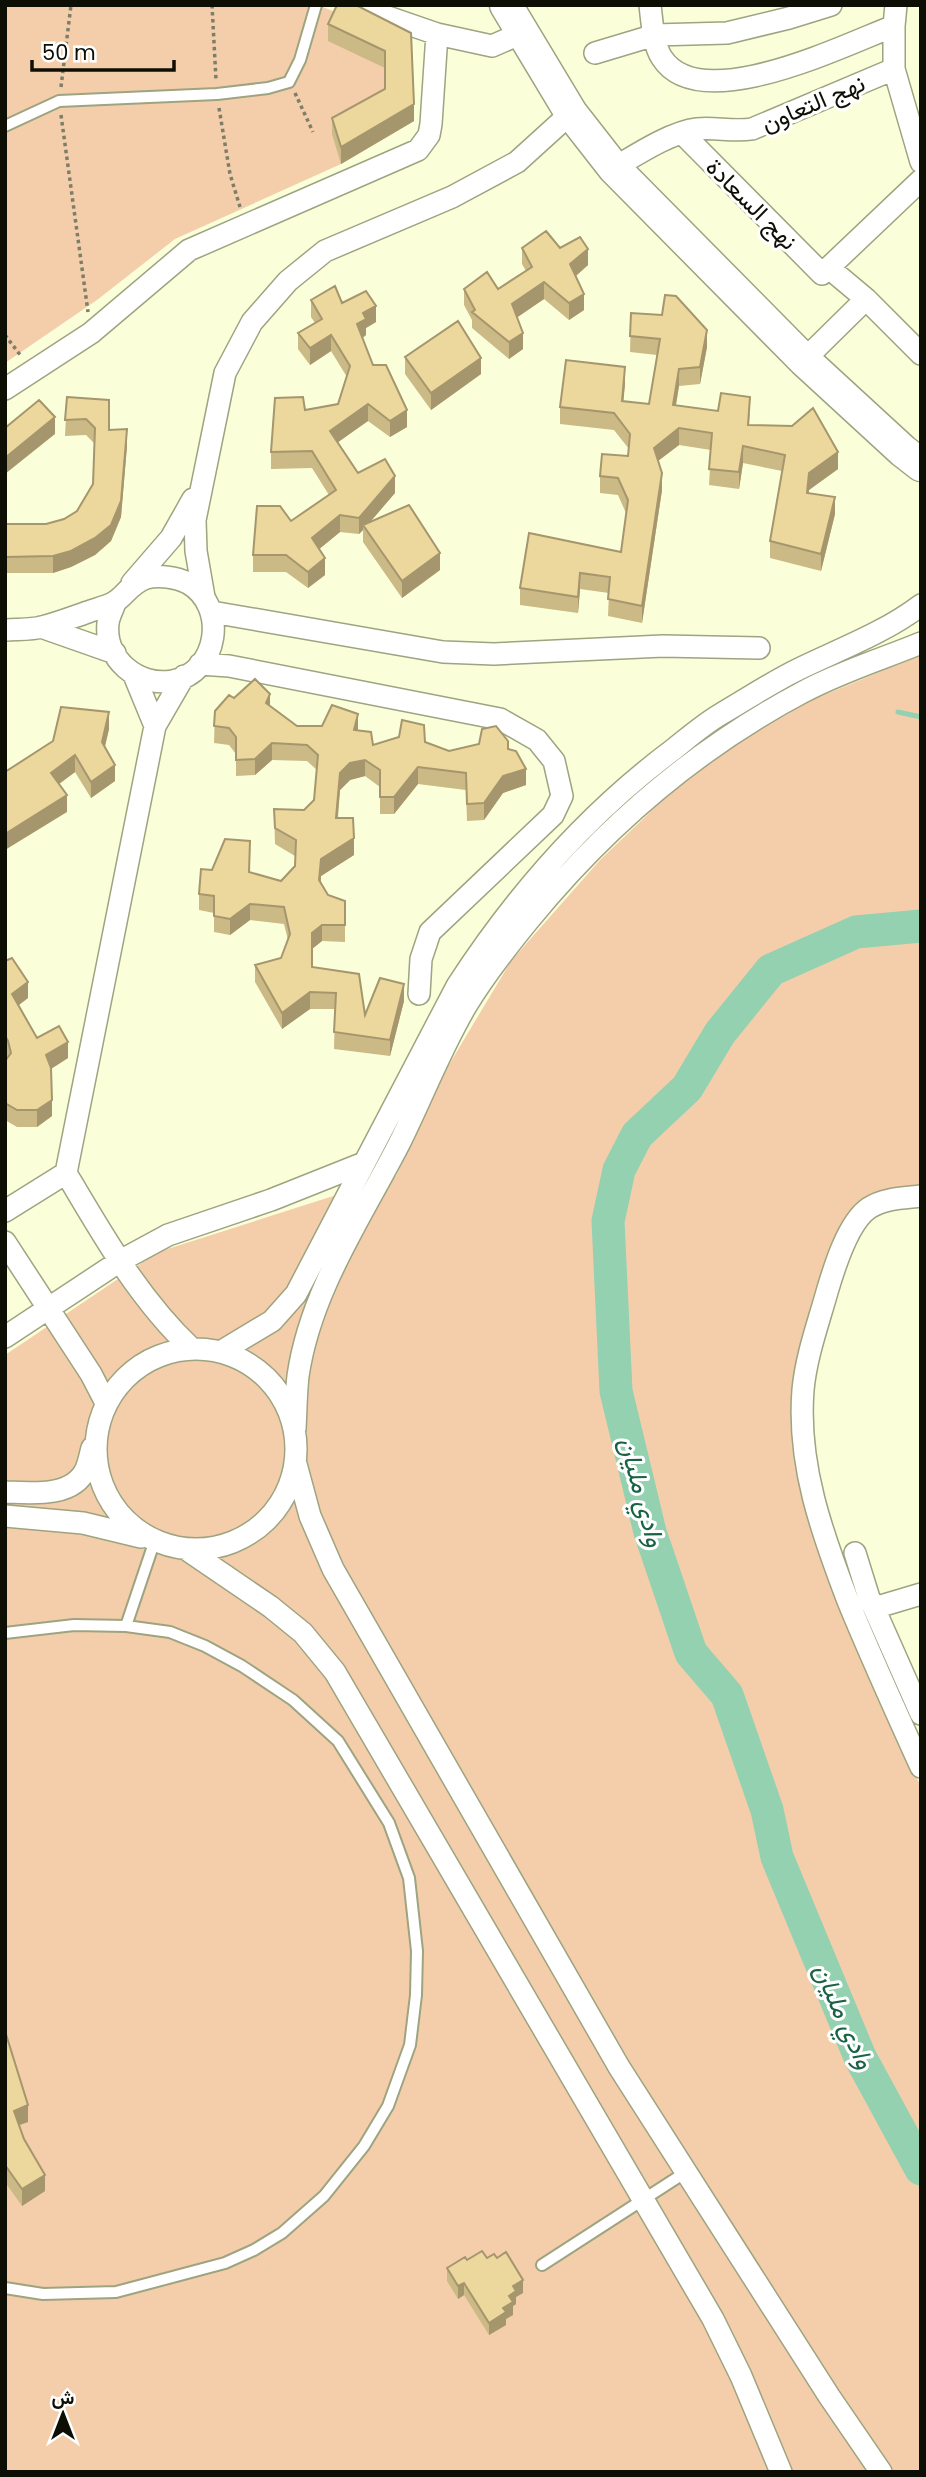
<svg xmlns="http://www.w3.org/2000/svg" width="926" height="2477" font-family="Poppins,Vazirmatn,sans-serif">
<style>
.green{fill:#f4ceaa}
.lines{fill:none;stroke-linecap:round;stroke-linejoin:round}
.stream{stroke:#93d1b1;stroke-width:5}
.river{stroke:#93d1b1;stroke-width:33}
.service-casing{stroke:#9ea380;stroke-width:14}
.minor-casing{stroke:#9ea380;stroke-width:24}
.secondary-casing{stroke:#9ea380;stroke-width:35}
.path{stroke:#7c7e67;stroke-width:3.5;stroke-dasharray:3.5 3.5;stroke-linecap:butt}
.service{stroke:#fff;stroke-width:10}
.minor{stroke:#fff;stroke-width:21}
.secondary{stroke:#fff;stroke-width:32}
.wall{fill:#cbb986}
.shaded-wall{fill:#a5966d}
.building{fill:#ecd79c;stroke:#a5966d;stroke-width:2}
.labels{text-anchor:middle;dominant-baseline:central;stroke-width:6;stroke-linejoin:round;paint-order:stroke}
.street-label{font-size:24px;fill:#0e0f04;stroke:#fff}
.water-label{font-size:26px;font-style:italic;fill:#196244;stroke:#fff}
</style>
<rect width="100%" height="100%" fill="#faffda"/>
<path class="green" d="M5 5H318L340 14 411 50 414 121 341 164 175 239 97 300 5 363Z
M921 655V1188L862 1203 794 1387 795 1462 825 1568 857 1648 921 1787V2472H5V1355L158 1252 396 1176 447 1068 511 961 600 860 667 796 738 743 812 700Z"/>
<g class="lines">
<path class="stream" d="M898 712 921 717"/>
<path class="river" d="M921 926 856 932 771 970 720 1033 687 1088 637 1135 619 1170 608 1221 616 1391 650 1532 691 1653 727 1695 767 1810 777 1857 860 2057 921 2169"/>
<defs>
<path id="service" d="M5 126 59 101 217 94 268 88 289 82 300 60 316 5
M126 1626 155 1540
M5 1633 74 1625 126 1626 170 1632 205 1646 242 1666 293 1700 338 1741 389 1823 409 1878 417 1951 416 1995 410 2045 388 2106 364 2146 324 2196 282 2233 254 2250 225 2263 116 2292 43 2294 5 2288
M542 2265 686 2172"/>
<path id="minor" d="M353 5 437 34 492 46 522 33
M650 5C652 21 653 45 662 58 700 117 844 45 894 26
M896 5 894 26V69L921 162
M595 53 655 35 727 33 789 18 831 5
M682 133 822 274 921 180
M614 168C636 155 671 132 697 129 715 127 733 132 752 129L894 69
M829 268 866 299 921 354
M804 360 866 299
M5 389 91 333 189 250 418 150 429 135 431 124 437 34
M132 583 171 538 193 499
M204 597 196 551 195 520 225 373 252 322 288 281 325 251 452 197 517 162 571 113
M212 612 443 652 494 654 663 646 759 648
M41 627 115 653
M5 630C17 629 31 630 42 627 58 623 73 617 88 612 96 609 105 607 113 603 125 597 129 584 146 578 159 575 176 577 188 583 228 606 219 673 172 681 138 687 104 659 108 623 109 616 113 609 115 603
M200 664 229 666 500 719 537 740 554 761 562 796 553 815 430 932 421 959 419 994
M134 675 155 726
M66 1173C102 1234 139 1299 191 1348
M921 1196C904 1198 884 1198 869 1208 848 1222 834 1268 827 1292 818 1324 806 1357 803 1390 797 1464 822 1533 848 1601 871 1657 896 1712 921 1767
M5 1211 66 1173 155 726 184 676
M5 1242 91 1374 106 1403
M5 1337 120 1261 168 1235 271 1200 364 1163
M96 1449a100 100 0 1 1 200 0a100 100 0 1 1-200 0Z
M222 1351 272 1321 296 1294 457 986C516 895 587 814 674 749 689 737 704 724 721 714 747 699 772 682 799 669 840 649 884 633 921 605
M295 1429C296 1412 296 1394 298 1376 310 1292 361 1218 399 1144 422 1098 440 1050 466 1006 484 976 506 948 528 921 604 828 697 748 803 692 840 672 882 659 921 643
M296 1464 310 1516 333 1569 619 2067 829 2396 881 2472
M5 1492C31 1493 73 1498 86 1469 89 1462 90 1455 92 1448
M5 1516 83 1523 141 1537
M186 1549 271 1607 303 1633 335 1672 713 2319 741 2376 781 2472
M855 1553 869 1598 874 1608 921 1594
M874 1608 921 1714"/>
<path id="secondary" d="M506 5 571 113 614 168 804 360 903 451 921 465"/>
</defs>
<use href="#service" class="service-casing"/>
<use href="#minor" class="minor-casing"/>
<use href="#secondary" class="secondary-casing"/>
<path class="path" d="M212 5 216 80
M61 87 71 5
M295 93 313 132
M219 108 230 174 240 207
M61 115 88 312
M5 335 21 356"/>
<use href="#service" class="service"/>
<use href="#minor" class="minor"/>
<use href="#secondary" class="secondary"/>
</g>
<path class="wall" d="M328 24 411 33 414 121 341 164 332 134V118L385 89V68L328 41Z
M522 248H560L588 265 576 276 584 310 569 320 544 299 517 317 523 349 509 359 472 328V320L464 305V289H498L526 271 522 264Z
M311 300 342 303 376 322 366 328V335L363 338 373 365 407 427 390 437 368 421 337 442 358 473 395 493 369 523 440 570 402 598 363 542V530L359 534 340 532 319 549 325 575 308 588 286 572H253V555L291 521 329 495 312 468 271 469V452L305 410 338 404 347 377 331 351 310 365 298 349V333L315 323 311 317Z
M631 313 707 347 700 384 679 386 676 405 718 411 750 413 749 425 838 469 809 490V493L835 514 821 571 770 558V541L782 471 743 463 739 489 709 485 711 450 679 445 658 461 662 490 642 623 608 616 609 593 580 589 578 613 520 605V588L621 552 626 513 618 495 600 493V476L628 456 629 449 614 430 560 424V407L625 384 623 401 649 404 657 355 630 352Z
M405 357 481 374 431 410 405 374Z
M67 397 127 446 121 517 111 541 95 555 71 567 53 573H5V524H46L64 519 77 511 93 484 95 444 86 435 65 436Z
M234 698 270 706 297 726 358 731 373 745 425 742 449 751 508 749 526 785 503 793 484 820 467 821 466 790 418 784 394 814H380V787L365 776 350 780 340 790 338 818 354 855 321 876V882L328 895 345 901V942L322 941 312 949V967L365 1015 404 1001 390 1056 334 1049 335 1009H310L282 1029 255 982V965L281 958 288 940 284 924 250 920 230 935 214 932V913L199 910V894L250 872 281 881 295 866V856L275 844 274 809 304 810 314 800 317 770 307 761 272 760 255 775 236 776V754L229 745 214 743 215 711Z
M109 729 105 747 115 781 91 798 75 772 59 784 67 812 5 772Z
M5 961 28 998 19 1005 37 1038 68 1058 51 1069 52 1116 37 1127H17L5 1120V1061L8 1057 5 1053Z
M5 2031 28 2122 19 2125 45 2191 22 2206 5 2182Z
M487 2258 523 2293 516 2297V2304L513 2306V2315L506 2319V2325L489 2335 464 2295 458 2299 447 2281V2268L467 2260Z"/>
<path class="shaded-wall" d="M414 104V121L341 164V147Z
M588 249V265L570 281V264Z
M544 282V299L512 321V304Z
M584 294V310L569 320V303Z
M376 306V322L366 328V335L357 341V324L363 313Z
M707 330V347L700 384V367Z
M523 333V349L509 359V342Z
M331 335V351L310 365V348Z
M481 358V374L431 410V393Z
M625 367V384L622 417V401Z
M679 369V386L673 422V405Z
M368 404V421L330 448V431Z
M407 410V427L390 437V421Z
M55 417V434L5 474V458Z
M679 428V445L654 464V448Z
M127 429V446L121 517 111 541 95 555 71 567 53 573V556Z
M743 446V463L739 489V472Z
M838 452V469L809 490 807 510V493L809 473Z
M662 473V490L642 623V606Z
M395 476V493L365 528 363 525V530L359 534V518Z
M835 497V514L821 571V554Z
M340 515V532L312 555V538Z
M440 553V570L402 598V581Z
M325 558V575L308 588V572Z
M580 573V589L578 613V597Z
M270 694V710L266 703Z
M109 712V729L102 758V742Z
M358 714V730H354Z
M272 743V760L255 775V759Z
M75 755V772L51 790V773Z
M365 760V776L350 780 340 790 336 834V818L340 773 350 763Z
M115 765V781L91 798V782Z
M418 767V784L394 814V797Z
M526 769V785L503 793 484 820V803L503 776Z
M67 795V812L5 850V834Z
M354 838V855L321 876 319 896 321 859Z
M250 904V920L230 935V919Z
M322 925V941L312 949V933Z
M28 982V998L12 1010V994Z
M404 984V1001L390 1056V1040Z
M310 992V1009L282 1029V1013Z
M68 1042V1058L46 1072V1055Z
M52 1100V1116L37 1127V1110Z
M28 2105V2122L14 2127V2111Z
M45 2175V2191L22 2206V2189Z
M523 2280V2293L516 2297V2304L513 2306V2315L506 2319V2325L489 2335V2323L503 2308 513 2286Z
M464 2283V2295L458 2299V2286Z"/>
<path class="building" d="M337 5H356L411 33 414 104 341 147 332 118 385 89V51L328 24Z
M546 231 560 248 580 237 588 249 570 264 584 294 569 303 544 282 512 304 523 333 509 342 472 312 475 310 464 289 487 272 498 289 532 267 522 248Z
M335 286 342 303 366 291 376 306 363 313 366 319 357 324 373 365H386L407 410 390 421 368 404 330 431 358 473 385 459 395 476 359 518 340 515 312 538 325 558 308 572 286 555H253L257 506H280L291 521 336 490 312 451 271 452 275 398 303 397 305 410 338 404 350 366 331 335 310 348 298 333 322 319 311 300Z
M665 295 676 296 707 330 700 367 679 369 673 405 718 411 721 393 750 397 748 425 792 426 813 408 838 452 809 473 807 493 835 497 821 554 770 541 785 455 743 446 739 472 709 469 712 433 679 428 654 448 662 473 642 606 608 599 610 577 580 573 578 597 520 588 529 533 621 552 628 500 618 478 600 476 602 454 628 456 630 434 614 413 560 407 566 360 625 367 622 401 649 404 660 339 630 336 631 313 662 315Z
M458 321 481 358 431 393 405 357Z
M67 397 109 400V430L127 429 121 501 111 525 95 538 71 551 53 556 5 557V524H46L64 519 77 511 93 484 95 428 86 419 65 420Z
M39 400 55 417 5 458V428Z
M409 505 440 553 402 581 363 525Z
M255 679 270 694 266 703 297 726H322L332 705 358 714 354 730 371 732 373 745 399 737 402 720 424 725 425 742 449 751 479 744 482 729 496 726 508 741V749L516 751 526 769 503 776 484 803 467 804 466 773 418 767 394 797H380V770L365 760 350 763 340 773 336 818H353L354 838 321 859 319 880 328 895 345 901V925H322L312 933V967L359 974 365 1015 380 978 404 984 390 1040 334 1032 336 993 310 992 282 1013 255 965 281 958 290 934 284 907 250 904 230 919 214 916V896L199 894 201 869 212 870 225 839 250 841 249 872 281 881 295 866 296 840 275 828 274 809 304 810 314 800 318 755 307 745 272 743 255 759 236 760V737L229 728 214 726 215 711 229 695 234 698Z
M61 707 109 712 102 742 115 765 91 782 75 755 51 773 67 795 5 834V772L53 741Z
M12 958 28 982 12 994 37 1038 59 1026 68 1042 46 1055 51 1068 52 1100 37 1110H17L5 1103V1061L11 1053 8 1041 5 1036V961Z
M5 2031 28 2105 14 2111 24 2139 45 2175 22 2189 5 2165Z
M482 2251 487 2258 494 2254 497 2258 506 2252 523 2280 513 2286 516 2291 509 2296 513 2302 503 2308 506 2312 489 2323 464 2283 458 2286 447 2268 465 2257 467 2260Z"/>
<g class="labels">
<g class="street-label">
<text transform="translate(813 103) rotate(-23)">نهج التعاون</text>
<text transform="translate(752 204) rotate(45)">نهج السعادة</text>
</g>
<g class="water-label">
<text transform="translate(642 1492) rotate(75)">وادي مليان</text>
<text transform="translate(844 2016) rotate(66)">وادي مليان</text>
</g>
</g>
<rect width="926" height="2477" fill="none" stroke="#0e0f04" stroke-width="14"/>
<g transform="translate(63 2414)" stroke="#ffffff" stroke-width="5" paint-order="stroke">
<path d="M0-5L12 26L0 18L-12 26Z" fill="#0e0f04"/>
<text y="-10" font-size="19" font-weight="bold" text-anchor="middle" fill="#0e0f04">ش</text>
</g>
<path d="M32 60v10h142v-10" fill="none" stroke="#0e0f04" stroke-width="3.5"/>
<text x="42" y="60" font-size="21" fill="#0e0f04" stroke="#ffffff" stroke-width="5" paint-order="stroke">50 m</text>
</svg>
